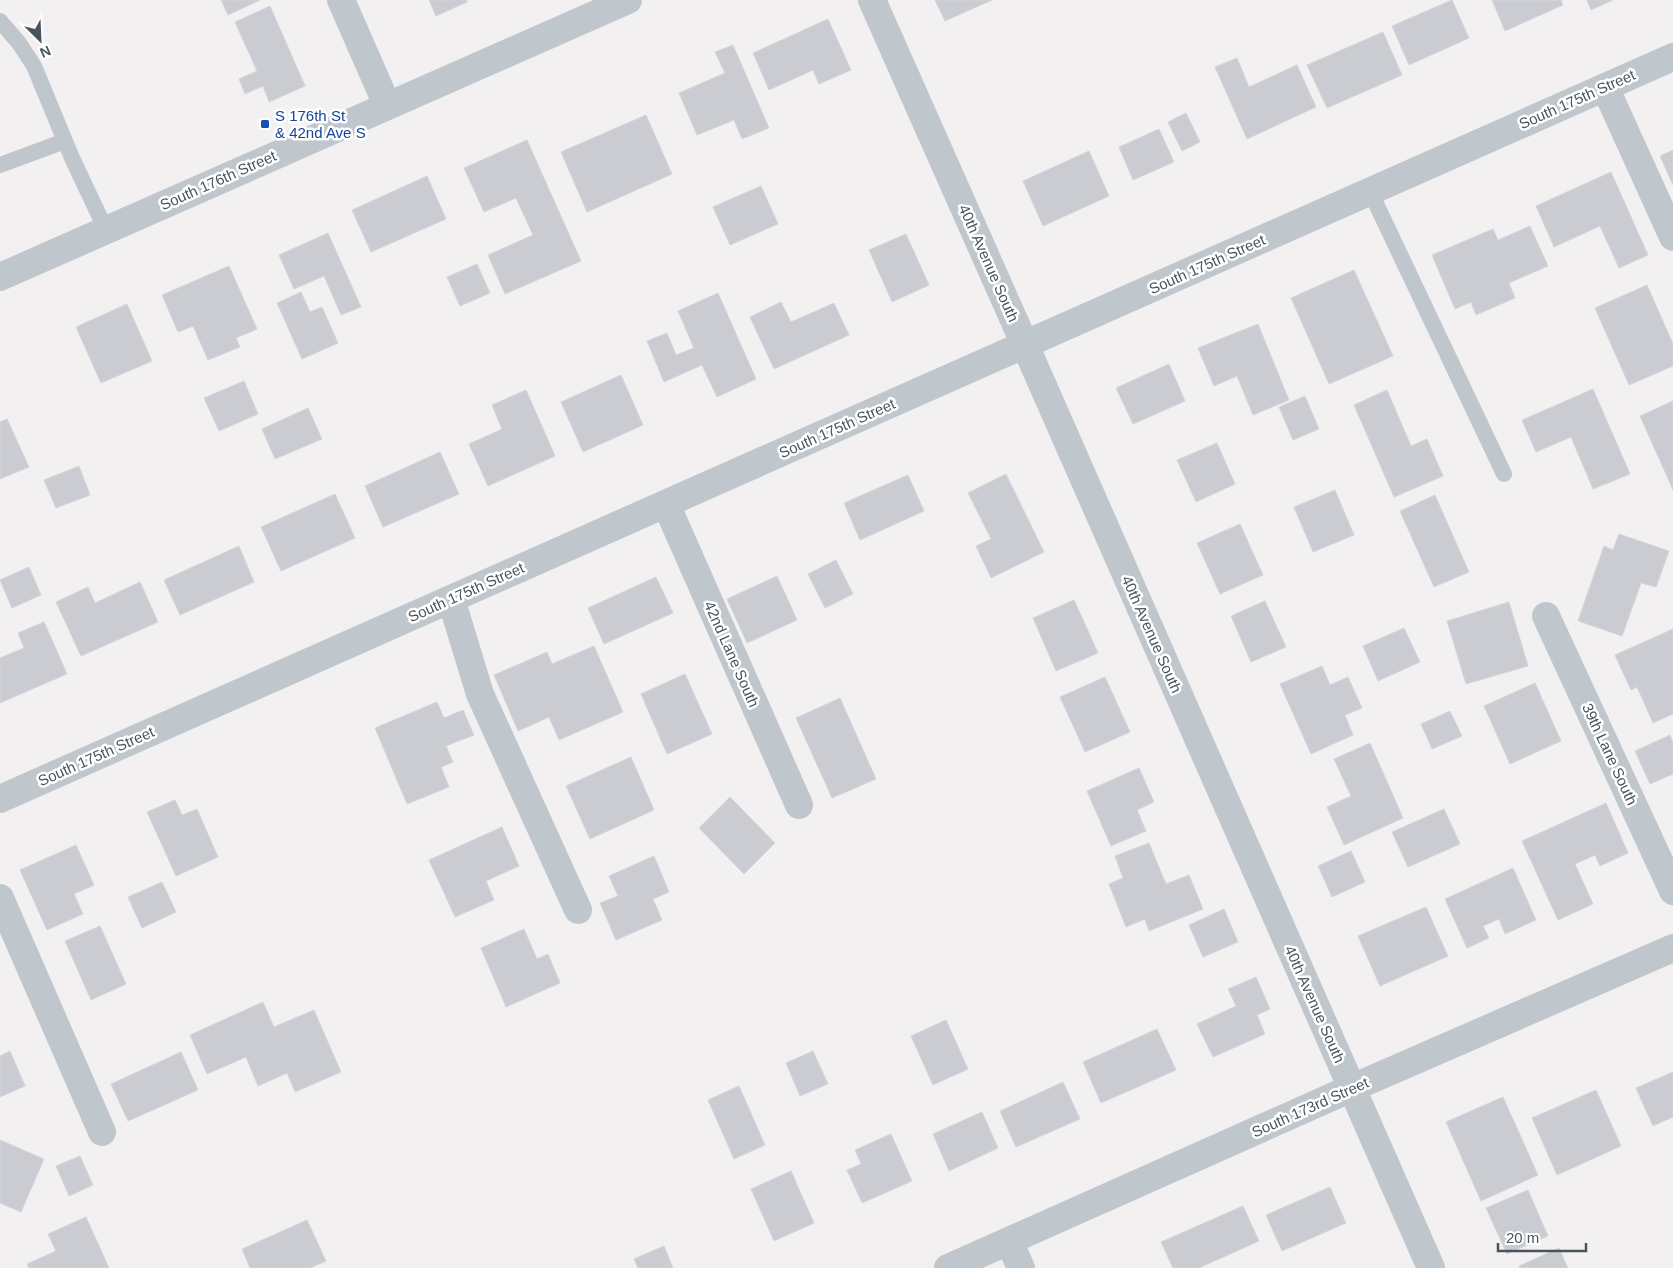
<svg xmlns="http://www.w3.org/2000/svg" width="1673" height="1268" font-family="Arial,sans-serif">
<style>
.building{fill:#caccd2;stroke:#d4d6db}
.lines{fill:none;stroke-linecap:round;stroke-linejoin:round}
.service{stroke:#bfc7cd;stroke-width:16}
.minor{stroke:#bfc7cd;stroke-width:28}
.tertiary{stroke:#bfc7cd;stroke-width:28}
.transit-dot{fill:#1a4fb4;stroke:#fff;stroke-width:2}
.labels{text-anchor:middle;dominant-baseline:central;stroke-width:5;stroke-linejoin:round;paint-order:stroke}
.street-label{font-size:15px;fill:#49535c;stroke:#fff}
.transit-label{font-size:15px;fill:#164399;stroke:#fff;text-anchor:start}
</style>
<rect width="100%" height="100%" fill="#f2f0f0"/>
<path class="building" d="M221 0H260L228 15Z
M429 0H467V2L436 16Z
M935 0H992L945 21Z
M1452 0 1469 38 1409 65 1392 26Z
M1492 0H1561L1563 5 1505 31Z
M1587 0H1613L1591 10Z
M270 6 305 86 269 102 263 86 245 94 239 79 257 71 235 22Z
M828 19 851 70 819 84 813 70 769 90 753 53Z
M1383 32 1402 75 1327 108 1307 65Z
M733 45 769 128 742 139 734 120 697 135 679 93 725 73 715 52Z
M1237 58 1249 87 1297 65 1316 107 1247 139 1215 67Z
M1186 113 1200 142 1182 151 1168 122Z
M646 115 672 174 587 212 561 152Z
M1159 129 1174 162 1133 180 1119 147Z
M527 140 581 261 505 294 488 255 533 235 516 198 484 212 464 168Z
M1673 150V185L1660 156Z
M1089 151 1109 196 1043 226 1023 181Z
M1611 172 1648 255 1619 268 1600 226 1554 247 1536 206Z
M427 176 446 219 371 252 352 210Z
M761 186 778 224 730 245 713 207Z
M1530 226 1548 266 1509 283 1515 298 1476 315 1471 302 1455 309 1432 255 1493 229 1498 240Z
M328 233 361 307 341 315 324 276 294 289 279 255Z
M906 234 929 285 892 302 869 250Z
M477 264 490 293 460 306 447 277Z
M229 266 257 329 236 338 240 347 208 360 193 326 178 332 162 295Z
M1354 270 1393 356 1329 384 1291 298Z
M1647 285 1673 344V366L1629 385 1595 308Z
M301 292 310 312 322 307 338 343 302 359 277 303Z
M718 293 756 379 717 397 702 365 664 382 647 341 667 333 676 355 694 348 678 311Z
M781 302 791 322 834 303 849 335 774 369 750 317Z
M127 304 152 361 101 383 76 327Z
M1258 324 1289 400 1253 415 1237 376 1214 386 1198 348Z
M1169 364 1185 401 1133 424 1116 388Z
M621 375 643 425 583 452 561 402Z
M244 381 258 414 219 431 204 398Z
M1593 389 1630 474 1593 489 1571 437 1536 452 1522 420Z
M526 390 555 456 488 486 469 444 502 429 492 405Z
M1387 390 1411 446 1427 439 1443 476 1394 497 1354 405Z
M1305 396 1319 429 1293 440 1279 407Z
M1673 401V490L1640 416Z
M308 408 322 439 275 459 262 429Z
M7 419 29 467 0 479V422Z
M1217 443 1235 484 1196 502 1177 460Z
M440 452 459 494 383 527 365 486Z
M79 466 90 495 56 508 44 480Z
M1006 474 1044 552 991 578 976 546 991 539 968 493Z
M908 475 924 511 860 540 844 503Z
M1335 490 1354 535 1313 552 1294 507Z
M335 494 355 538 281 571 261 527Z
M1435 495 1469 572 1434 587 1400 511Z
M1240 524 1263 575 1220 594 1197 543Z
M1619 534 1669 551 1656 587 1641 583 1622 636 1578 621 1604 546 1613 550Z
M239 546 254 582 180 615 164 580Z
M836 560 853 594 825 608 808 574Z
M29 567 41 595 12 608 0 580Z
M777 576 797 620 747 643 727 599Z
M656 577 673 613 604 644 588 608Z
M140 582 158 622 81 656 56 602 88 587 95 603Z
M1074 600 1098 653 1056 671 1033 618Z
M1265 601 1286 647 1251 662 1231 616Z
M1509 602 1528 666 1466 684 1447 621Z
M44 622 67 674 0 703V658L24 648 18 633Z
M1404 628 1420 662 1378 681 1363 646Z
M1673 629V714L1653 723 1637 687 1631 690 1615 655Z
M594 646 623 712 559 740 549 717 518 731 494 675 547 652 552 664Z
M1322 666 1330 685 1348 677 1362 708 1345 715 1353 735 1311 754 1280 684Z
M685 674 712 734 667 754 641 694Z
M1105 677 1130 732 1085 752 1060 697Z
M1535 683 1561 741 1510 764 1484 706Z
M840 698 876 779 832 798 796 718Z
M437 702 444 718 463 710 474 735 446 746 453 762 441 767 449 787 407 804 375 728Z
M1450 711 1462 736 1432 749 1421 724Z
M1670 735 1673 743V774L1650 784 1635 751Z
M1370 743 1403 818 1344 845 1327 807 1351 796 1334 759Z
M631 757 654 810 590 839 566 786Z
M1139 768 1154 802 1137 810 1146 831 1111 846 1087 791Z
M730 797 775 843 744 874 699 828Z
M175 800 182 815 197 809 218 857 176 876 147 812Z
M1606 803 1628 853 1600 866 1595 855 1575 864 1593 904 1558 920 1522 841Z
M1444 809 1460 844 1408 867 1392 832Z
M502 827 519 866 486 881 494 900 455 917 429 860Z
M1149 843 1166 884 1189 875 1203 909 1149 931 1145 919 1126 927 1109 884 1123 878 1115 856Z
M76 845 94 885 74 894 83 914 47 930 20 870Z
M1351 851 1365 882 1332 897 1318 866Z
M654 856 669 892 653 899 662 920 616 940 600 903 618 896 609 876Z
M1513 868 1536 920 1505 934 1499 919 1483 926 1489 938 1467 948 1445 899Z
M162 882 176 912 142 928 128 897Z
M1426 907 1448 956 1380 986 1358 936Z
M1224 909 1238 942 1203 957 1189 925Z
M100 926 126 984 91 1000 65 941Z
M524 929 537 959 548 954 560 983 506 1007 481 948Z
M1256 977 1270 1009 1257 1015 1265 1034 1213 1057 1197 1024 1236 1006 1228 989Z
M263 1002 274 1027 314 1010 341 1072 295 1092 287 1073 258 1086 246 1057 207 1074 190 1035Z
M946 1020 968 1069 933 1085 911 1036Z
M1157 1029 1176 1070 1101 1103 1083 1062Z
M10 1051 25 1086 0 1097V1056Z
M813 1051 828 1084 800 1096 786 1063Z
M181 1052 198 1090 128 1121 111 1084Z
M1673 1072V1117L1653 1126 1636 1088Z
M1063 1082 1080 1119 1016 1147 1000 1111Z
M739 1086 765 1145 734 1159 708 1100Z
M1596 1090 1621 1146 1557 1175 1532 1118Z
M1503 1097 1538 1175 1481 1201 1446 1122Z
M982 1112 998 1148 949 1171 933 1134Z
M891 1134 912 1181 862 1203 847 1170 861 1164 855 1150Z
M0 1140 44 1159 21 1212 0 1203Z
M80 1156 93 1185 69 1196 56 1166Z
M791 1171 814 1223 774 1241 751 1189Z
M1330 1187 1346 1223 1282 1251 1266 1215Z
M1528 1190 1548 1236 1507 1254 1486 1208Z
M1243 1206 1259 1241 1199 1268H1173L1161 1242Z
M86 1217 109 1268H29L27 1264 56 1251 48 1234Z
M307 1220 326 1261 310 1268H250L242 1249Z
M664 1246 673 1268H638L634 1259Z
M1559 1248 1568 1268H1520L1519 1266Z"/>
<g class="lines">
<path class="service" d="M0 21 19 43 34 66 72 158 106 230
M0 165 65 141
M1370 191 1504 474"/>
<path class="minor" d="M341 0 387 105
M872 0 1025 345 1431 1268
M1605 87 1673 237
M666 504 799 805
M451 599 480 694 578 910
M1546 616 1673 891
M0 799 1673 57
M0 898 102 1132
M1009 1241 1021 1268
M948 1268 1352 1088 1673 948"/>
<path class="tertiary" d="M0 277 628 0"/>
</g>
<rect class="transit-dot" x="260" y="119" width="10" height="10" rx="2.5"/>
<g class="labels">
<g class="street-label">
<text transform="translate(1577 99) rotate(-24)">South 175th Street</text>
<text transform="translate(218 180) rotate(-24)">South 176th Street</text>
<text transform="translate(989 263) rotate(66)">40th Avenue South</text>
<text transform="translate(1207 264) rotate(-24)">South 175th Street</text>
<text transform="translate(837 428) rotate(-24)">South 175th Street</text>
<text transform="translate(466 592) rotate(-24)">South 175th Street</text>
<text transform="translate(1152 634) rotate(66)">40th Avenue South</text>
<text transform="translate(732 654) rotate(66)">42nd Lane South</text>
<text transform="translate(1610 754) rotate(65)">39th Lane South</text>
<text transform="translate(96 756) rotate(-24)">South 175th Street</text>
<text transform="translate(1315 1004) rotate(66)">40th Avenue South</text>
<text transform="translate(1310 1107) rotate(-24)">South 173rd Street</text>
</g>
<g class="transit-label">
<text x="275" y="115">S 176th St<tspan x="275" dy="17">&amp; 42nd Ave S</tspan></text>
</g>
</g>
<g transform="translate(40 40) rotate(156)" stroke="#ffffff" stroke-width="4" paint-order="stroke">
<path d="M0-4L9 19L0 12L-9 19Z" fill="#49535c"/>
<text y="-8" font-size="14" font-weight="bold" text-anchor="middle" fill="#49535c">N</text>
</g>
<path d="M1498 1243v8h88v-8" fill="none" stroke="#49535c" stroke-width="2.5"/>
<text x="1506" y="1243" font-size="15" fill="#49535c" stroke="#ffffff" stroke-width="4" paint-order="stroke">20 m</text>
</svg>
